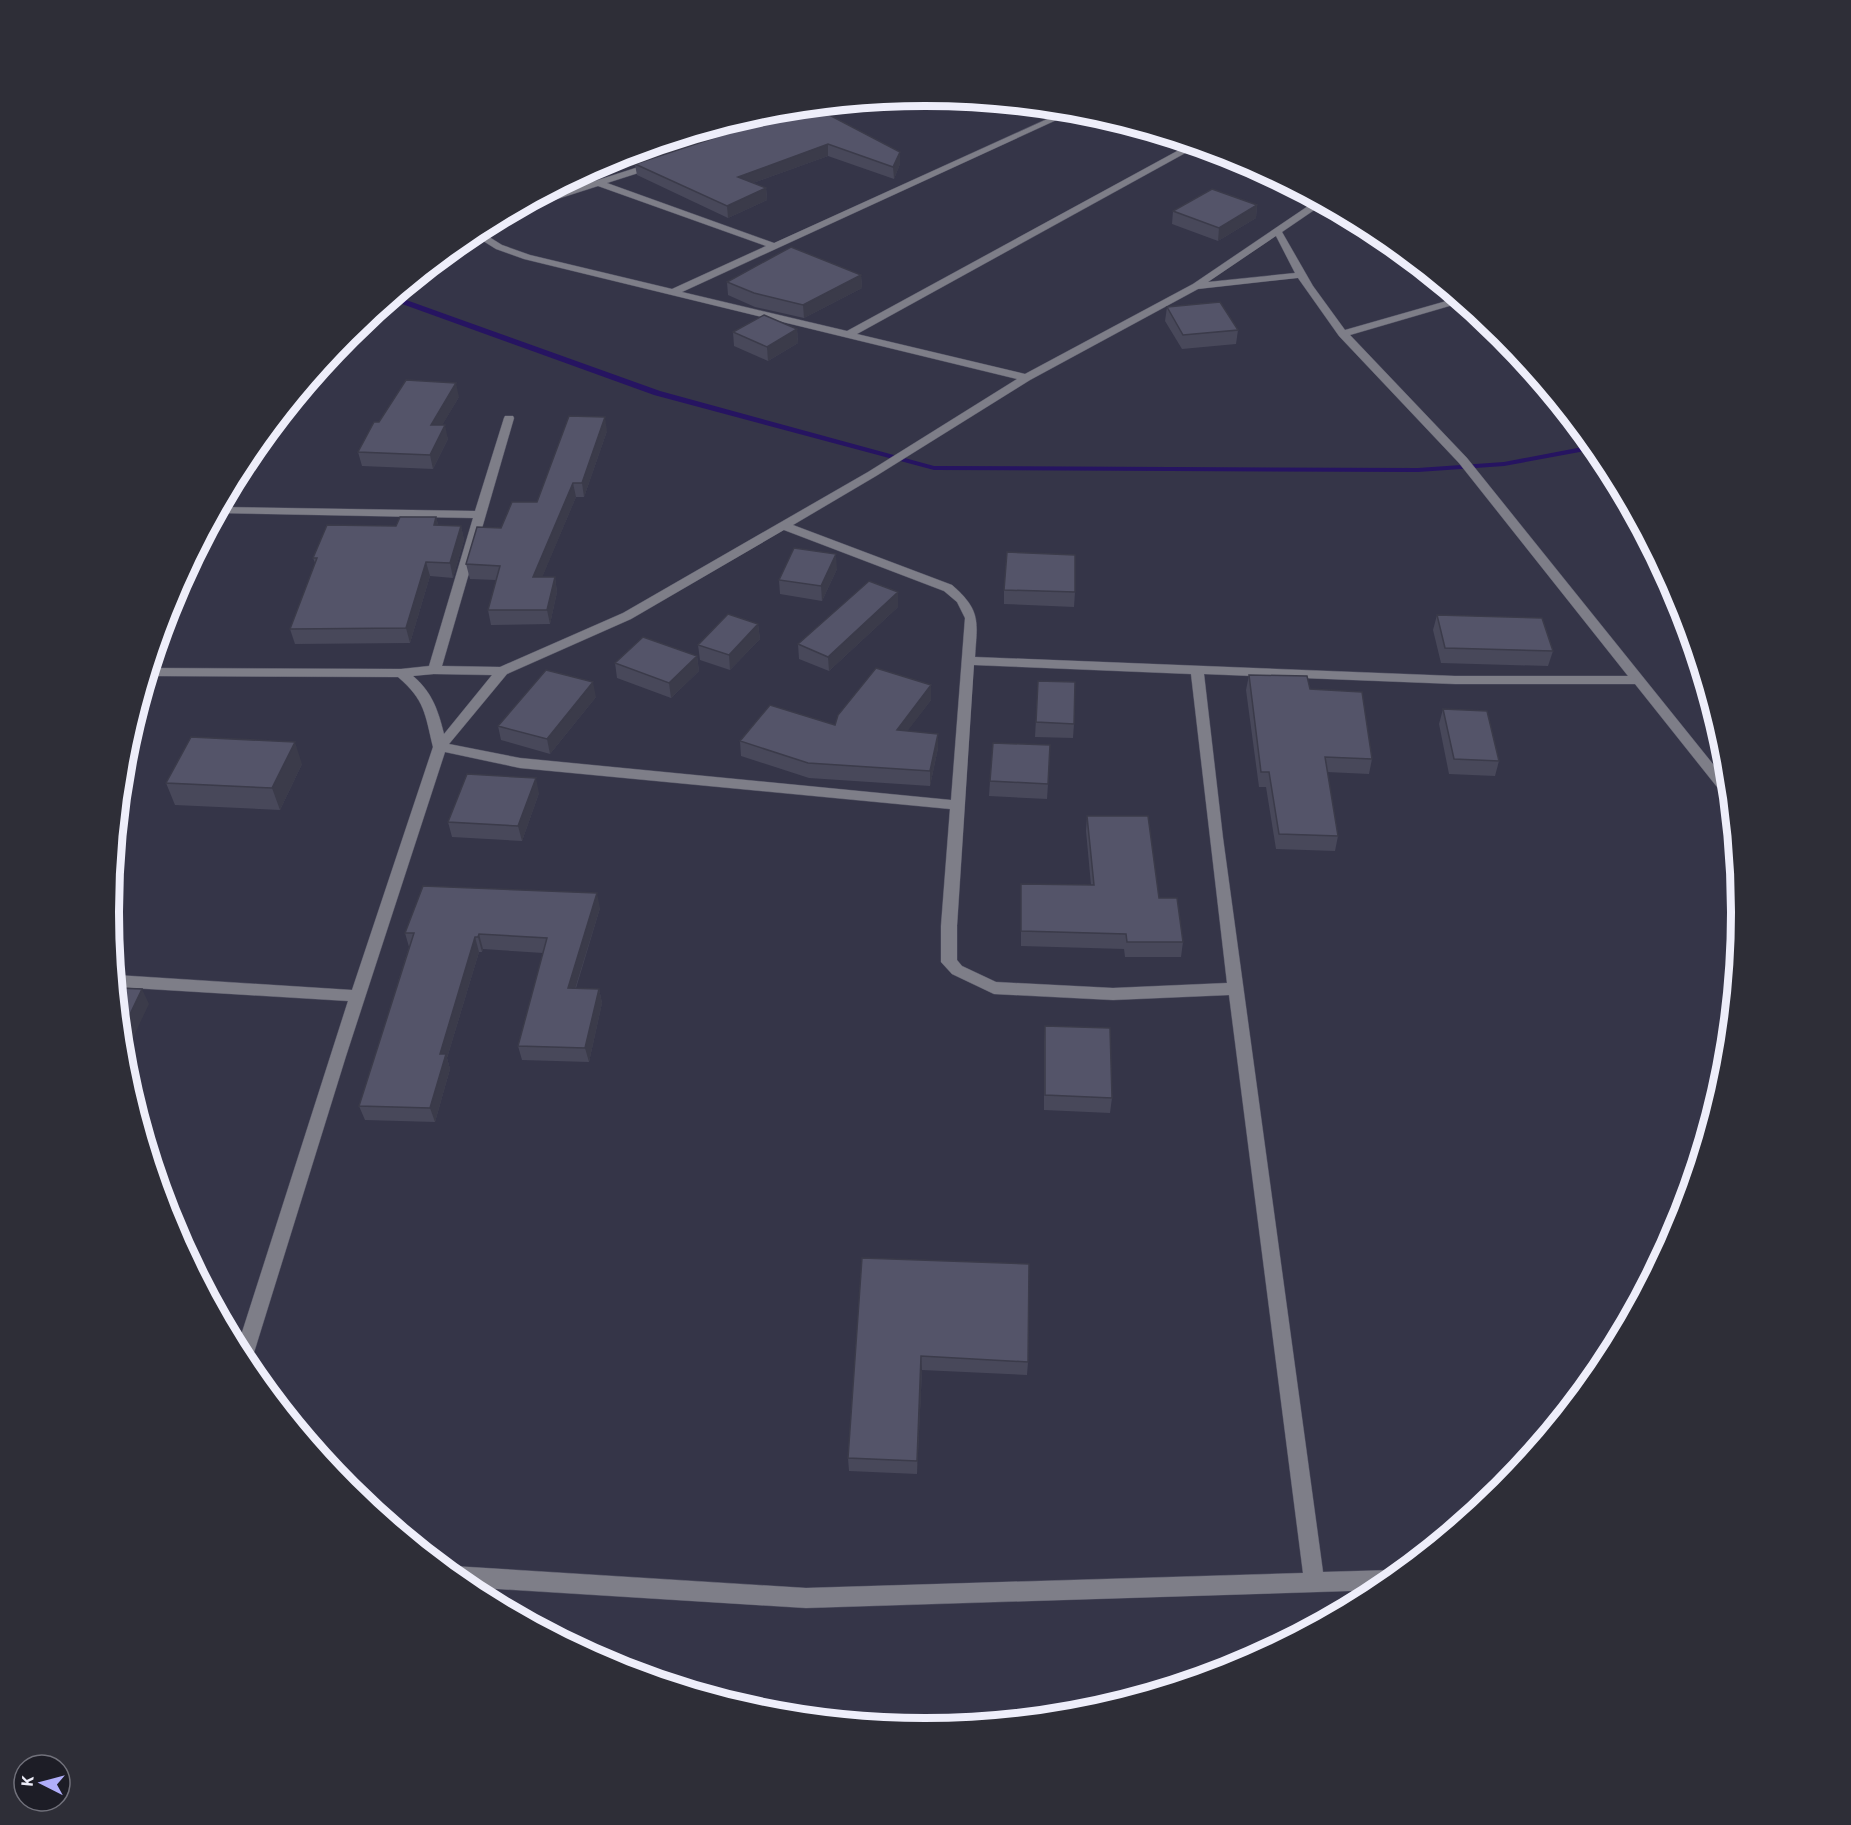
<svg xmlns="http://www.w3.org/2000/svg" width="1851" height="1825" font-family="'Noto Sans',sans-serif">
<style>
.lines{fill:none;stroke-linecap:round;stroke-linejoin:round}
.stream{fill:#261461;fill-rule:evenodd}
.minor-casing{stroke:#535364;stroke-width:1}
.minor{fill:#7e7e88;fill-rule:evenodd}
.wall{fill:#48485a}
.shaded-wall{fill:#3b3b4a}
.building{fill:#545469;stroke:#3b3b4a;stroke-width:1.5}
.rim{fill:none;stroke:#eeeefa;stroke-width:8}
</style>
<rect width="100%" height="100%" fill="#353548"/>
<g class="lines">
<path class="stream" d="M395 296 660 391 934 466 1418 468 1504 462 1593 445 1596 449 1504 466 1418 472 934 470 654 395 391 300Z"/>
<defs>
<path id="minor" d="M844 104 806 119 799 117 827 106Z
M1067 110 1076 111 682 292 847 331 1190 144 1198 146 857 334 1025 374 1193 284 1317 200 1323 204 1282 232 1313 286 1345 330 1457 298 1463 302 1350 335 1467 458 1729 784 1731 799 1725 797 1635 684H1455L1204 674 1223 838 1323 1572 1393 1570 1400 1573 1380 1590 806 1608 466 1587 446 1569 453 1566 806 1588 1303 1573 1229 995 1113 1000 994 994 952 974 941 962V926L950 809 520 768 445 752 346 1056 252 1359 247 1366 237 1348 348 1001 116 987V975L352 990 433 747C425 714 425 700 398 677L148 676 151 668 401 669 429 666 473 518 218 513 221 507 475 511 504 418 505 416H513L514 418 442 666 500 667 623 613 868 472 1017 379 524 259 496 249 472 234 478 230 502 245 530 255 672 289 766 246 598 186 523 210H517L533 201 654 162 658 165 657 167 607 183 774 243ZM1276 236 1295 273 1208 282ZM1298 278 1339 336 1459 463 1628 676H1455L975 657C977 622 982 611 952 585L793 525 876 476 1030 380 1198 289ZM784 530 944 591 957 602 965 618 951 800 520 758 449 744 507 674 631 619ZM974 665 1191 674 1227 983 1113 988 996 982 962 966 957 960V926ZM434 674 492 675 444 734C438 710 432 692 413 676Z"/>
</defs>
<use href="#minor" class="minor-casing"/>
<use href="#minor" class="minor"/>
</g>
<path class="wall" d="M802 108 900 152V164L894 179 828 156 753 183 766 188 767 200 728 218 637 175 635 165 623 169 607 161 613 158 767 112Z
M1257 205 1256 218 1218 241 1172 224 1173 211Z
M861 275 862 288 804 318 755 307 728 295 727 282Z
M1167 307 1238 330 1236 344 1182 349 1165 321Z
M797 329 798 343 768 361 734 346 733 332Z
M459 397 442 425 448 439 433 469 362 466 358 452 379 422Z
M607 431 584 497H576L542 577H555L557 592 550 624 491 625 488 610 496 580 470 579 466 564 501 528 537 502Z
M436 517 438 525 461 526 464 540 453 578 430 576 410 643 295 644 290 629 315 563 313 558 396 526Z
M837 569 822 601 780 594 779 580Z
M1004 590 1075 592 1074 607 1004 604Z
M898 592V607L829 671 799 659 798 644Z
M1437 615 1553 651 1548 666 1441 663 1433 630Z
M758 624 760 639 730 670 700 660 698 645Z
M697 656 699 671 671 698 617 678 615 663Z
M1249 675 1310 689 1372 759 1369 774 1327 772 1338 836 1335 851 1276 849 1266 787H1259L1246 690Z
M1038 681 1074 724 1073 738 1035 737Z
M931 685V700L907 731 938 748 930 786 809 778 741 756 740 741 835 725Z
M596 697 550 754 501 740 498 726Z
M1443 709 1499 761 1495 776 1449 774 1439 724Z
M302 764 280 810 175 805 166 783Z
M990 781 1048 784 1047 799 989 796Z
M539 793 522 841 452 837 448 822Z
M1087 816 1159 898 1183 942 1181 957H1125L1124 949 1021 946V884L1091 885 1086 831Z
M600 908 576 988 599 989 602 1003 589 1062 522 1060 518 1046 543 953 483 949 482 952H479L447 1058 450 1069 435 1122 365 1120 359 1106 409 947 405 933Z
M1045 1026 1112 1098 1110 1113 1044 1110V1041Z
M862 1258 1028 1362 1027 1375 922 1370 917 1474 849 1471 848 1458Z"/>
<path class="shaded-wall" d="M802 108V111L635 164V165L623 169 622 158 770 111Z
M828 144V156L739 188 738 177Z
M900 152V164L894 179 893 167Z
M766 188 767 200 728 218 727 206Z
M1257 205 1256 218 1218 241 1219 228Z
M861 275 862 288 804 318 803 305Z
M797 329 798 343 768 361 767 347Z
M456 383 459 397 434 439 431 425Z
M605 417 607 431 584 497 582 483Z
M445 425 448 439 433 469 430 455Z
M573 483 576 497 536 592 533 577Z
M436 517 440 532 434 525Z
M461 526 464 540 453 578 450 563Z
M836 554 837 569 822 601 821 586Z
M426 562 430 576 410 643 406 628Z
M555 577 557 592 550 624 547 610Z
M898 592V607L829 671 828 657Z
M758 624 760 639 730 670 729 655Z
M697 656 699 671 671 698 669 683Z
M593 682 596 697 550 754 547 739Z
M931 685V700L897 745V730Z
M938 734V748L930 786V771Z
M295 742 302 764 280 810 272 788Z
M536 778 539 793 522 841 518 826Z
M597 893 600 908 571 1002 568 988Z
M479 934 483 949 482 952 478 937Z
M475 937 479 952 447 1058 450 1069 435 1122 430 1108 440 1054Z
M142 989 149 1004 124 1057 121 1033Z
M599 989 602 1003 589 1062 585 1048Z
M921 1356 922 1370 917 1474V1461Z"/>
<path class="building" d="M814 107 900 152 893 167 828 144 738 177 766 188 727 206 635 164 805 108Z
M770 111 622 158 618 157 767 112Z
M1212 189 1257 205 1219 228 1173 211Z
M791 247 861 275 803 305 754 293 727 282Z
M1220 302 1238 330 1183 335 1167 307Z
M764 315 797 329 767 347 733 332Z
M406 380 456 383 431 425H445L430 455 358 452 374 422H379Z
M569 416 605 417 582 483H573L533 577H555L547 610H488L500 566 466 564 477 527 501 528 512 502H537Z
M400 517H436L434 525 461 526 450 563 426 562 406 628 290 629 317 558H313L327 525 396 526Z
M794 548 836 554 821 586 779 580Z
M1007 552 1075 555V592L1004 590Z
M869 581 898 592 828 657 798 644Z
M728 614 758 624 729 655 698 645Z
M1437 615 1542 618 1553 651 1445 648Z
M643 637 697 656 669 683 615 663Z
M876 668 931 685 897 730 938 734 930 771 808 763 740 741 770 705 835 725 838 715Z
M546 670 593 682 547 739 498 726Z
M1249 675 1307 676 1310 689 1362 692 1372 759 1325 757 1338 836 1279 834 1269 772H1261Z
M1038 681 1075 682 1074 724 1036 722Z
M1443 709 1487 711 1499 761 1454 759Z
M191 737 295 742 272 788 166 783Z
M993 743 1050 745 1048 784 990 781Z
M467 774 536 778 518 826 448 822Z
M1087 816H1148L1159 898H1177L1183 942H1127L1126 934 1021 931V884L1094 885Z
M423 886 597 893 568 988 599 989 585 1048 518 1046 547 938 479 934 478 937H475L440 1054H446L430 1108 359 1106 414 933H405Z
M116 988 142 989 121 1033Z
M1045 1026 1110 1028 1112 1098 1045 1095Z
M862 1258 1029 1264 1028 1362 921 1356 917 1461 848 1458Z"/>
<path d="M0 0H1851V1825H0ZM119 912a806 806 0 1 1 1612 0a806 806 0 1 1-1612 0Z" fill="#2e2e37" fill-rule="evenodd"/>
<path class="rim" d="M119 912a806 806 0 1 1 1612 0a806 806 0 1 1-1612 0Z"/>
<g transform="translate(42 1783) rotate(276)"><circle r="28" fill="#1d1d26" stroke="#71717b" stroke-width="1.5"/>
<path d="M0-4.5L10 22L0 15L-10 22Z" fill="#b0aefa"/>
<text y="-9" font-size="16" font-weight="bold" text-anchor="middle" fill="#eeeefa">K</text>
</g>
</svg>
